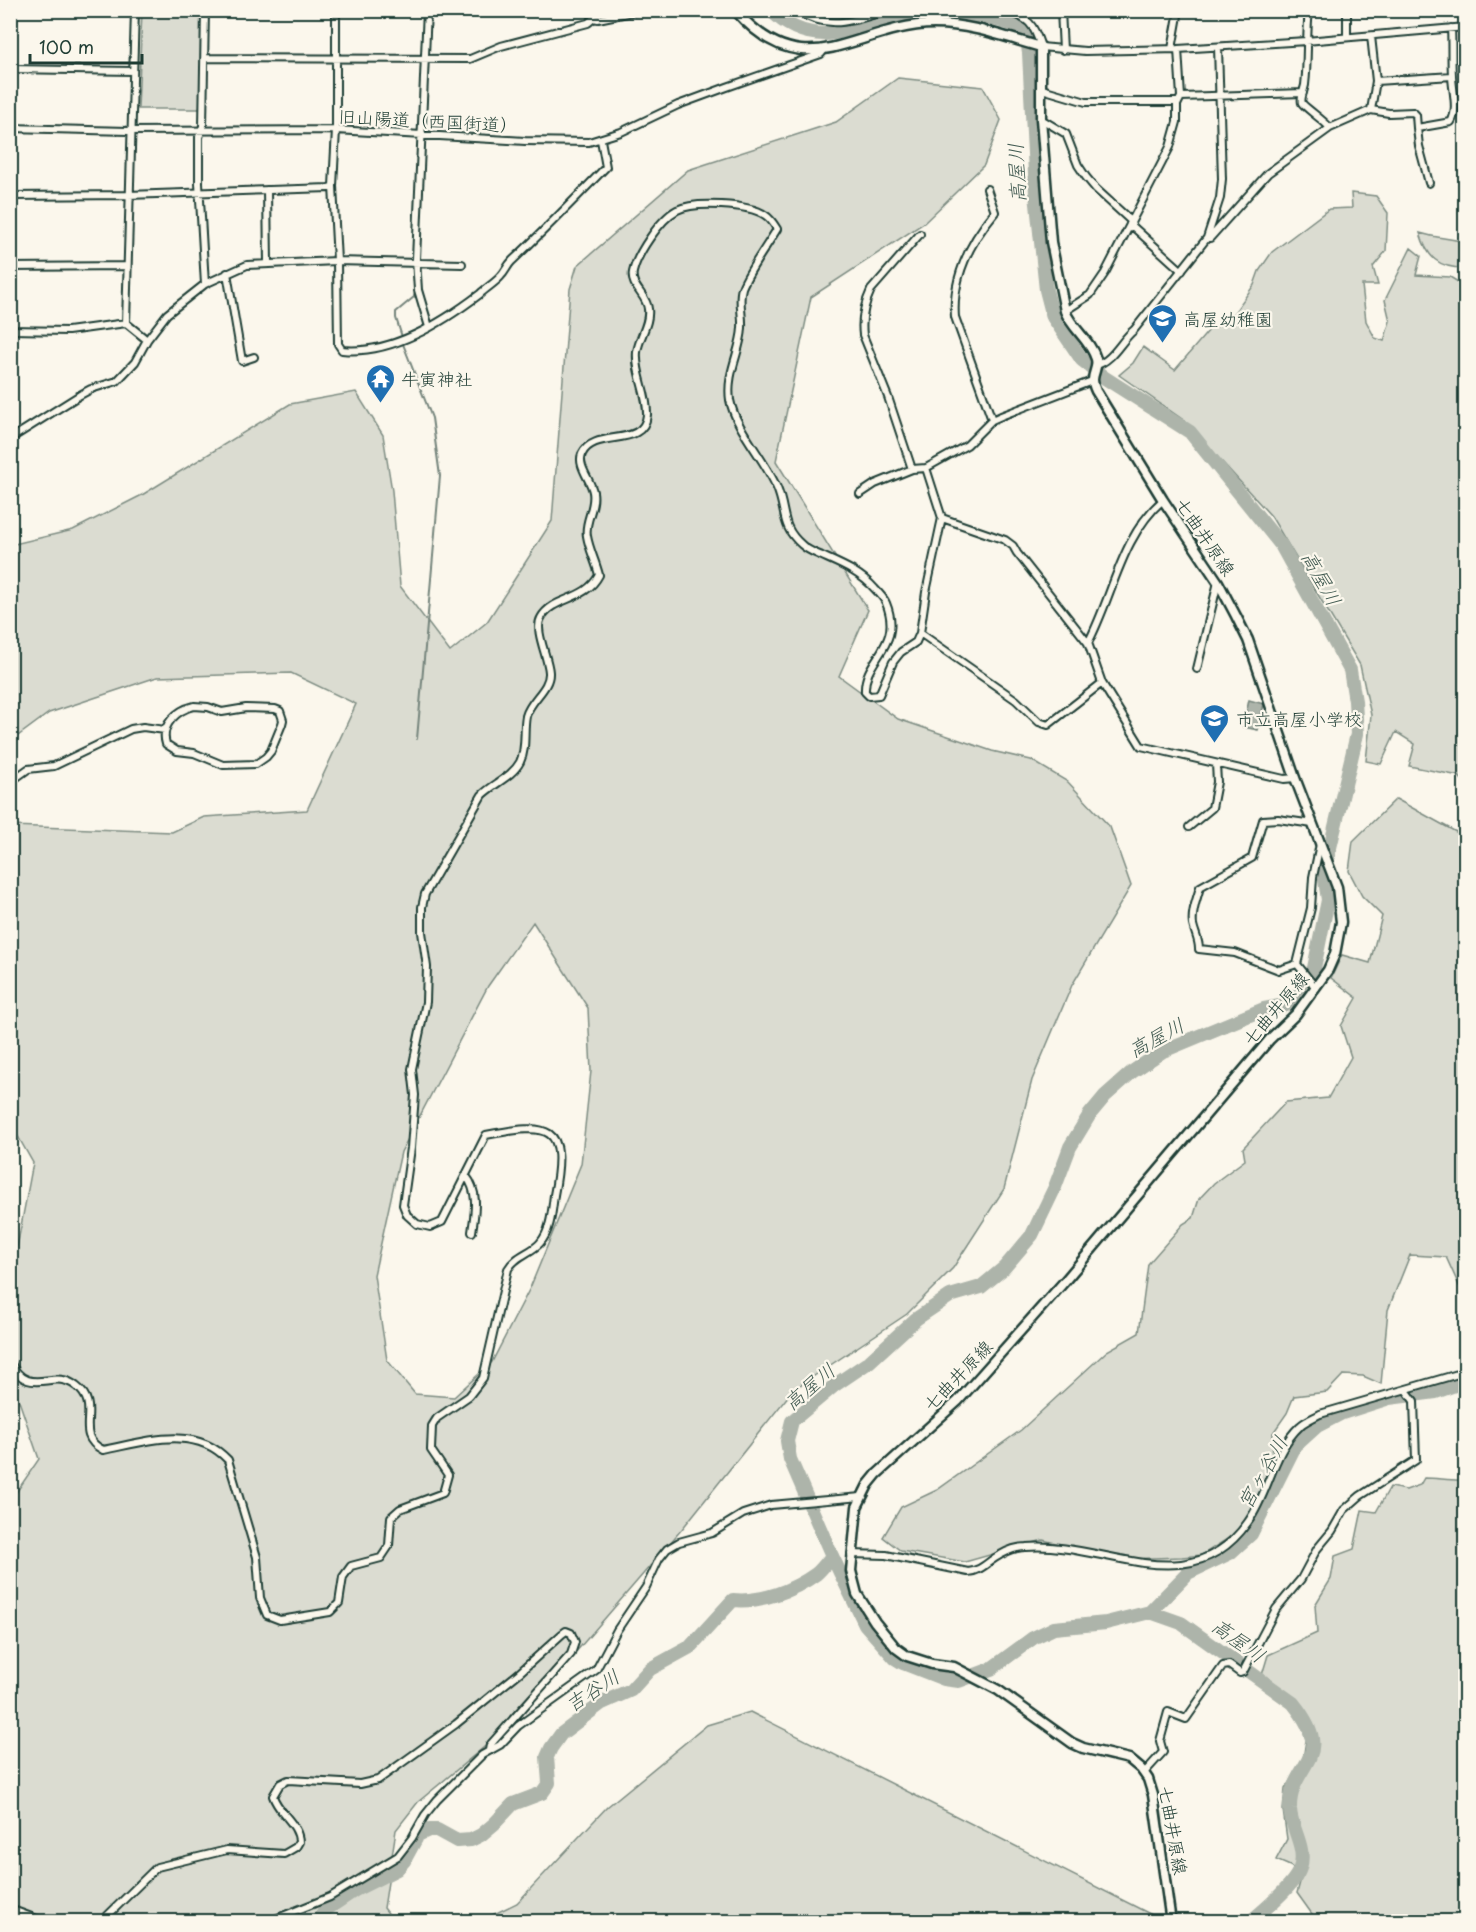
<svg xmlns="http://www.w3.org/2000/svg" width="1476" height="1932" font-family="'Playpen Sans','Klee One',sans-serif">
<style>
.green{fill:#dbdcd1;stroke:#7d8c82;stroke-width:1.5;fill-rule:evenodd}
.water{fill:#adb4aa;stroke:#74847b;stroke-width:1.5}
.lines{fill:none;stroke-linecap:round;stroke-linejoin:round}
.stream{stroke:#74847b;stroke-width:2}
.river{stroke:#adb4aa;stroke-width:14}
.street-casing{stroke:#1f3d34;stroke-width:10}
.secondary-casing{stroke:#1f3d34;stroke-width:13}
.street{stroke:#fbf7ec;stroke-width:6}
.secondary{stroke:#fbf7ec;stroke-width:8}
.labels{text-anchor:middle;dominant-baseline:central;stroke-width:4.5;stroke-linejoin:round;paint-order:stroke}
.street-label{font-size:18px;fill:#1f3d34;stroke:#fbf7ec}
.poi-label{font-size:18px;fill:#1f3d34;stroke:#fbf7ec;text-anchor:start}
.water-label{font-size:20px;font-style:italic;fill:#425b52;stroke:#fbf7ec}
</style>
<rect width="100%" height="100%" fill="#fbf7ec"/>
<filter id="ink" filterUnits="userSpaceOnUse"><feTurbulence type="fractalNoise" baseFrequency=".0167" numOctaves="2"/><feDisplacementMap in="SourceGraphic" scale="12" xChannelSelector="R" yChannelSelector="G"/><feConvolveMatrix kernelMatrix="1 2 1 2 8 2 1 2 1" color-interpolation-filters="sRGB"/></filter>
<g filter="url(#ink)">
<path class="green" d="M142 10 202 11 200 109H138Z
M898 78 983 87 1001 120 984 165 924 223 811 297 776 461 868 610 839 676 898 719 992 751 1031 760 1068 782 1110 827 1131 886 1072 985 1032 1080 1004 1189 953 1268 907 1314 793 1390 682 1529 518 1719 418 1802 396 1830 384 1908 394 1921H11V1500L39 1459 10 1375 11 1279 33 1163 11 1124V826L172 832 204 817 307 810 356 704 291 673 157 677 49 713 11 741 10 545 73 530 142 495 290 404 356 392 383 435 392 491 400 586 450 652 487 622 552 521 570 289 577 266 688 170 836 122ZM533 922 588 1008 591 1071 581 1164 530 1288 492 1362 454 1397 415 1394 387 1360 374 1275 401 1152 488 986Z
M1351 193 1376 196 1388 213 1386 251 1373 267 1378 285H1362L1366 321 1375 338 1384 341 1390 321 1385 300 1411 248 1421 256 1416 275 1450 277 1463 285 1465 283V784L1459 776 1409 766 1415 744 1396 732 1381 764 1366 761 1371 715 1360 665 1271 516 1185 421 1119 375 1133 363 1143 347 1175 370 1209 330 1229 320 1254 285 1259 271 1272 252 1329 209 1352 208Z
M1420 233C1436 238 1450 238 1465 242V272L1464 268C1438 268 1427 257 1420 233Z
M1396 799 1456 832 1465 823V1350L1461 1354V1290L1446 1257 1410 1255 1388 1310 1381 1384 1363 1376 1343 1375 1327 1392 1294 1396 1287 1413 1273 1433 1272 1470 1249 1519 1232 1536 1202 1555 1182 1557 1124 1559 1043 1540 965 1562 901 1551 883 1537 901 1507 937 1490 1021 1430 1107 1351 1139 1333 1148 1264 1183 1224 1193 1218 1199 1199 1214 1183 1245 1160 1243 1148 1286 1102 1328 1098 1351 1057 1341 1026 1357 998 1331 978 1342 955 1370 963 1382 916 1362 896 1349 871 1353 841Z
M1424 1478C1438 1478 1451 1481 1465 1480V1921H1317L1297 1893 1302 1875 1290 1866 1276 1860 1287 1839 1283 1810 1285 1789 1303 1759 1306 1740 1295 1699 1262 1675 1268 1655 1317 1633 1315 1605 1331 1579 1335 1556 1354 1549 1362 1510 1376 1512 1390 1487 1406 1490 1420 1485Z
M750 1712 1154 1916V1921H480L517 1903 607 1807 707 1725Z"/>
<path class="water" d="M1249 700 1264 704 1258 730 1243 727Z"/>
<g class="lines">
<path class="stream" d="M402 337 396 318V312L414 297 415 286
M403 344 432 418 440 476 417 739"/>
<path class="river" d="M771 10C784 25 804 34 824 34 850 33 883 19 910 16 934 14 1011 12 1025 35 1028 40 1028 48 1029 53L1036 194 1046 290 1053 317 1082 360 1105 378 1190 432 1281 545 1350 670 1355 701 1357 734 1324 873 1328 900 1314 968 1302 991 1285 1005 1264 1009 1163 1051 1132 1072 1105 1096 1090 1114 1070 1147 1055 1187 1032 1235 1004 1268 981 1287 950 1296 916 1319 869 1362 835 1385 792 1421 787 1441 790 1459 832 1556 865 1624 895 1658 903 1663 944 1679 959 1681 991 1669 1033 1638 1054 1628 1106 1623 1150 1612 1181 1623 1293 1703C1339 1760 1289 1762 1290 1809 1291 1829 1307 1848 1300 1868 1295 1885 1264 1910 1250 1922
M1150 1612 1188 1573 1230 1553 1251 1534 1295 1446 1317 1426 1342 1413 1389 1398 1436 1392 1466 1381
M322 1922 321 1916 324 1911 355 1890 397 1869 404 1861 418 1835 429 1830H437L457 1841 471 1840 481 1835 494 1824 513 1804 542 1793 549 1783 547 1757 551 1748 561 1734 602 1703 631 1690 650 1669 690 1647 733 1600C761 1603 794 1590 816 1574 822 1569 827 1562 832 1556"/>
<defs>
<path id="street" d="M427 10 416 259 418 290 429 327
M795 10C828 31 854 21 888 10
M1007 10C1029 20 1033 22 1041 47L1085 51 1178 49 1306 41 1466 27
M1061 10 1063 50
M1309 10C1306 35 1308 60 1305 85 1304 90 1300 99 1302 103 1304 107 1325 121 1330 128
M1347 10V37
M1172 49 1179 10
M205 58 470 59 501 46 588 23 594 18 598 19 642 10
M10 69 133 71
M1376 81 1452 76
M1042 89 1086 102H1178
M1181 97 1303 93
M1371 110 1376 81 1371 36
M1041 119 1066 134 1078 165 1086 177 1096 189 1131 221
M10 128 128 131 336 130 525 141 589 142 621 132 678 105 727 87 821 54 825 49
M1417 128 1419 146 1429 183
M333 186 337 261 338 344 342 350C391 355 442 323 480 294 486 288 495 283 501 276 505 272 507 266 512 261 544 231 575 199 606 167L601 140
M987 189 995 212C970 242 952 277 955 317L992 420
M267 190 268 263
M10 196 128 195 329 188 333 186 336 130V10
M1130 224 1182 271
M1207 238 1220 198 1222 179 1218 47
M10 267 126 266
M227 273 242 361 254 357
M205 284 199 183V137L203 126 205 10
M1065 311 1090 295 1105 273 1170 147 1177 122V105L1181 97 1178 49
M126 323 135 10
M10 330 68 331 126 323 147 340
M1096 365C1113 361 1121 340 1134 330L1207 238H1210L1268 173 1330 128 1371 110 1389 113 1413 112 1416 115 1417 128 1451 122C1459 109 1452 90 1452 75 1451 60 1452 44 1451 28
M10 439 80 395 91 389 117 381 135 362 147 340 167 314 205 284 247 265 337 261 462 264
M912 469 888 397 863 335C861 319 864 305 871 290L920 234
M860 494 875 484 912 469 926 468 967 445 992 420 1001 416 1092 381
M942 518 1005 540 1013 546 1017 553 1088 643 1102 683 1141 746 1284 779 1295 778
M920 633 1016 700 1039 722 1048 725 1102 683
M1088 643C1113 596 1121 536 1163 500
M1197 669 1218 582
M194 706 208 707 222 712 246 708 275 709 280 711 283 720 282 724 271 751 266 757 256 764 223 765 194 753 177 751 166 744C160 725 177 710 194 706Z
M10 782 28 769 54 766 131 729 143 727 165 730
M1189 827 1212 808 1217 782 1216 764
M1297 964 1279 970 1235 953 1199 949C1199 940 1195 934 1193 925 1191 912 1197 899 1200 887L1252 858 1263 820 1278 819 1313 824
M1316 988 1297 964 1311 908 1313 877 1320 844
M466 1176C479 1192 475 1212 472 1232
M10 1362C30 1400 52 1367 76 1386 104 1407 71 1434 103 1450 145 1442 195 1424 228 1460L257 1557 260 1598 267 1615 280 1620 330 1612 339 1603 343 1577 351 1566 381 1558 389 1546 391 1517 400 1509 443 1493 448 1475 431 1450 432 1426 437 1418 469 1396 483 1378 508 1269C515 1256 531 1253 540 1243 551 1231 552 1210 554 1195 568 1124 550 1123 486 1135L442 1222 430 1227 417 1224 407 1215 403 1205 411 1148 415 1095 412 1069 426 1002 427 967 422 932V907L425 894 482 795C493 784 512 777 520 762 527 748 523 731 526 716 530 700 550 689 549 672 548 657 534 630 541 618 553 596 585 602 599 575 596 562 589 549 587 536 584 521 596 508 593 492 591 480 577 466 582 454 594 428 644 449 647 415 648 394 635 373 637 352 639 337 650 324 648 309 647 295 630 287 633 272 637 254 660 219 677 210 694 201 749 204 765 215 770 218 774 224 777 229 767 246 749 270 742 288 738 301 743 315 742 328 741 351 726 373 730 400 735 428 766 461 777 488 787 512 780 526 802 545 807 550 815 553 822 556 842 565 860 572 875 589 879 593 884 598 886 603 904 647 863 658 865 692L869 696 879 695 893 662 901 652 916 642 920 633 926 592 942 518 926 468
M851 1554 886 1555 968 1572C982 1571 988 1561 1000 1555 1007 1551 1017 1547 1026 1547 1103 1540 1190 1605 1248 1522 1269 1493 1273 1451 1300 1426 1305 1421 1313 1418 1320 1414L1458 1374 1466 1369
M1144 1773 1163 1752 1160 1741 1168 1712 1186 1719 1223 1666 1229 1665 1240 1673 1243 1672 1276 1609 1301 1579 1317 1549 1332 1531 1344 1510 1360 1496 1416 1460 1414 1401 1406 1390
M10 1909 45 1922
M101 1922 157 1867 227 1850 284 1854 296 1847 299 1842C299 1824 278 1813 273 1796L280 1784 288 1780 360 1784 378 1780 456 1724 519 1673 562 1634 566 1631 571 1633 575 1642 571 1654 490 1745 489 1750
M268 1922 330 1897 398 1856 412 1838 425 1815 437 1800 482 1755 500 1745 518 1726 596 1670 617 1630 646 1587 659 1559 667 1549 679 1542 712 1533 743 1514 771 1505 861 1497"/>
<path id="secondary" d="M735 10C805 91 855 25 934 24 971 24 1005 37 1041 47V119L1051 242 1065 311C1072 329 1091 341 1096 359 1099 371 1088 375 1096 391L1163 500 1218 582 1236 616 1248 640 1295 778 1337 887 1341 922 1335 954 1328 970 1296 1014 1270 1039 1064 1282 958 1401 877 1474 868 1485 857 1507 851 1571 857 1594 875 1622 896 1648 907 1656 932 1664 954 1667 998 1690 1072 1743 1083 1748 1129 1759 1141 1769 1148 1779 1153 1795 1171 1922"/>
</defs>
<use href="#street" class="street-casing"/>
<use href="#secondary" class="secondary-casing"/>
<use href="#street" class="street"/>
<use href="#secondary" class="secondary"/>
</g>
</g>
<defs>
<symbol id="school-pin" viewBox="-11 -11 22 30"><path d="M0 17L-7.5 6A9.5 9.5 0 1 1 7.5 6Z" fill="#1f6fb2" stroke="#fbf7ec"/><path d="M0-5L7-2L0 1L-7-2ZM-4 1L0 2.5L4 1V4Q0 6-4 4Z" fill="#fff"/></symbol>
<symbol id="temple-pin" viewBox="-11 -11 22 30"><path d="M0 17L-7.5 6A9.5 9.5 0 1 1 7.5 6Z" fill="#1f6fb2" stroke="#fbf7ec"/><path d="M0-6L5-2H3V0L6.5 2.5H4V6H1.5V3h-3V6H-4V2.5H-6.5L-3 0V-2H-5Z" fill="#fff"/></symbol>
</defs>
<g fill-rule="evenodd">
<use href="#school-pin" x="1146" y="302" width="33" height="45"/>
<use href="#temple-pin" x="364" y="362" width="33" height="45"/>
<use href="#school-pin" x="1198" y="702" width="33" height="45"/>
</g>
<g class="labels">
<g class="street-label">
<text transform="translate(428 120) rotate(3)">旧山陽道（西国街道）</text>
<text transform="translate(1206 536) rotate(56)">七曲井原線</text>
<text transform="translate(1275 1008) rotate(-49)">七曲井原線</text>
<text transform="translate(957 1375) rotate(-46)">七曲井原線</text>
<text transform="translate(1174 1830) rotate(80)">七曲井原線</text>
</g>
<g class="poi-label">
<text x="1183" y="318">高屋幼稚園</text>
<text x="401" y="378">牛寅神社</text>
<text x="1236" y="718">市立高屋小学校</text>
</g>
<g class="water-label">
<text transform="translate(1016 173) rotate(-93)">高屋川</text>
<text transform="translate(1322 578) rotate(61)">高屋川</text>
<text transform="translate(1156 1037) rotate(-28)">高屋川</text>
<text transform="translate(809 1386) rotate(-40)">高屋川</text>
<text transform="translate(1262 1472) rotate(-61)">宮ヶ谷川</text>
<text transform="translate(1239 1640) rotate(36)">高屋川</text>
<text transform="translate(592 1690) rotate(-33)">吉谷川</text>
</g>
</g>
<rect width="1476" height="1932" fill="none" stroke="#fbf7ec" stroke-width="36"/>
<rect x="18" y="18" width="1440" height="1896" fill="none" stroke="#1f3d34" stroke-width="2" filter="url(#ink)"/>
<path d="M30 54v9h112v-9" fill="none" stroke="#1f3d34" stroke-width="3"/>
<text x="39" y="54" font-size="18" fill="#1f3d34" stroke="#fbf7ec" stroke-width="4.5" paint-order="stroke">100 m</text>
</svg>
